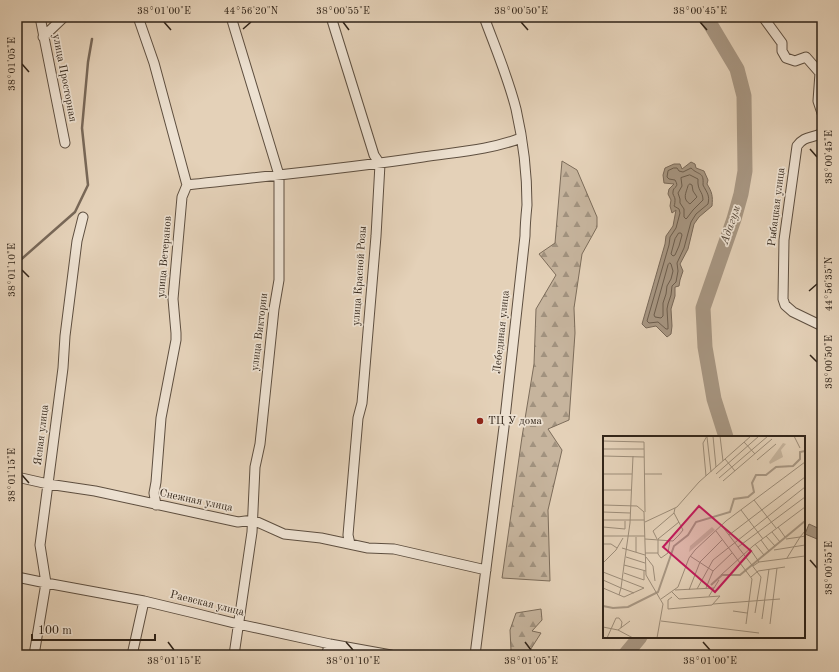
<svg xmlns="http://www.w3.org/2000/svg" width="839" height="672" font-family="'Old Standard TT',serif">
<style>
.forest{fill:url(#forest-firs);stroke:#7c6c5a}
.water{fill:#a79682;stroke:#786858}
.lines{fill:none;stroke-linecap:round;stroke-linejoin:round}
.shore{stroke:#6c5d4d;stroke-width:1}
.stream{stroke:#786858;stroke-width:2.5}
.river{stroke:#a79682;stroke-width:15}
.minor-casing{stroke:#5e4f40;stroke-width:11}
.minor{stroke:#ede1d1;stroke-width:9}
.ticks{fill:none;stroke:#312418;stroke-width:1.5}
.poi-dot{fill:#8f2418;stroke:#ede1d1;stroke-width:1.5}
.labels{text-anchor:middle;dominant-baseline:central;stroke-width:3.5;stroke-linejoin:round;paint-order:stroke}
.street-label{font-size:11px;fill:#312418;stroke:#ede1d1}
.poi-label{font-size:11px;fill:#312418;stroke:#ede1d1;text-anchor:start}
.water-label{font-size:12px;font-style:italic;fill:#544638;stroke:#ede1d1}
.inset-river{fill:none;stroke:#a79682;stroke-width:2}
.inset-road{fill:none;stroke:#9c8c78;stroke-width:1}
.view{fill:#c2185b;fill-opacity:0.15;stroke:#c2185b;stroke-width:2}
.inset-edge{fill:none;stroke:#312418;stroke-width:2}
.neatline{fill:none;stroke:#312418;stroke-width:1.5}
.ticks-label{font-size:10px;text-anchor:middle;fill:#312418}
</style>
<defs>
<pattern id="forest-firs" width="22" height="20" patternUnits="userSpaceOnUse"><rect width="22" height="20" fill="#c6b49d"/><path d="M5 1l3.5 6h-7zM16 11l3.5 6h-7z" fill="#a1927f"/></pattern>
</defs>
<rect width="100%" height="100%" fill="#e4d1b8"/>
<filter id="stains"><feTurbulence type="fractalNoise" baseFrequency=".005" numOctaves="4"/><feColorMatrix values="0 0 0 0 .2 0 0 0 0 .09 0 0 0 0 .02 0 0 0 .5 -.17"/></filter>
<radialGradient id="worn" r=".72"><stop offset=".6" stop-color="#630" stop-opacity="0"/><stop offset="1" stop-color="#630" stop-opacity=".3"/></radialGradient>
<path class="forest" d="M562 161 577 170 597 217V227L582 254 574 308 575 333 569 420 548 429 562 450 548 510 550 581 502 578 522 437 534 364 536 309 556 275 539 254 555 243Z
M541 609 542 620 532 631 541 633 527 655H518L511 650 510 630 516 613Z"/>
<path class="water" d="M691 162 695 164 696 168 704 171 708 180 707 184C712 192 713 196 712 206L699 217 694 224 688 249 680 264 683 271 680 280 679 286 675 287V296L671 309 672 326 671 334 667 337 656 326 646 328 642 324 665 244 666 236 673 226 676 210 672 213 670 206 671 200 668 194 669 189 674 184 664 183 663 175 665 168 674 164H680L682 169Z
M809 524 822 530V541L805 534Z"/>
<g class="lines">
<path class="shore" d="M674 168H677L679 171 683 172 691 168C699 176 704 171 703 185 707 193 710 195 708 204L696 214 691 222 684 248 677 263 678 271 676 282 672 286 671 295 668 304 667 309 668 326V329H666L658 322 649 323 647 321 669 245 670 237 676 228 680 213 679 209 674 206C675 205 675 200 675 199 675 197 672 194 673 192 673 186 680 188 675 180L669 179 667 177 668 171Z
M690 175 698 179C697 191 703 191 703 200L693 210 687 218 686 219 684 217V209L680 203V199L678 193 682 186 681 178Z
M690 184 692 185 693 191 697 197 690 204C682 199 686 193 688 186Z
M679 233H681L682 235 679 246 675 255 673 256 671 254 675 239Z
M670 263 671 264 673 271 671 279 667 286 666 294 663 303V316L661 318 655 317 654 315 668 265Z"/>
<path class="stream" d="M17 263 75 212 88 185 82 128 88 62 92 39"/>
<path class="river" d="M706 17 737 69 744 96 745 171 741 194 734 219 703 308 705 347 714 399 726 437
M625 655 640 637"/>
<defs>
<path id="minor" d="M40 17 65 143
M138 17 154 63 187 185 182 197 173 299 176 333V340L161 418 156 482 154 493 156 505
M231 17 279 175V280L274 309 260 444 255 467 252 532 234 655
M331 17 374 155 380 164 376 236 362 403 358 418 348 535 350 544
M763 17 782 43V51L786 58 795 61 806 57 820 73 818 101 822 113
M43 37 64 17
M822 133C812 139 805 135 797 146L784 240 783 299 785 305 793 312 822 326
M187 185C266 176 345 169 423 157 456 152 490 150 521 138
M17 477 48 484 95 491 238 522 253 520 284 534 321 538 368 548 394 549 486 570
M17 577 46 583 144 601 194 613 238 624 330 644 391 655
M34 655 46 583 40 545 48 484 63 368 65 336 77 241 83 217
M132 655 144 601
M326 655 330 644
M475 655 504 427 525 236C525 226 526 215 527 205 527 173 523 140 516 109 508 77 495 47 484 17"/>
</defs>
<use href="#minor" class="minor-casing"/>
<use href="#minor" class="minor"/>
</g>
<path class="ticks" d="M164 22 171 30M343 22 349 30M521 22 528 30M700 22 707 30M243 29 251 22M22 64 29 72M810 149 817 157M22 270 29 277M809 291 817 284M810 355 817 362M22 475 29 483M810 560 817 568M168 642 174 650M346 642 353 650M525 642 531 650M703 642 710 650"/>
<circle class="poi-dot" cx="480" cy="421" r="4"/>
<g class="labels">
<g class="street-label">
<text transform="translate(64 78) rotate(79)">улица Просторная</text>
<text transform="translate(777 207) rotate(-83)">Рыбацкая улица</text>
<text transform="translate(165 257) rotate(-85)">улица Ветеранов</text>
<text transform="translate(360 276) rotate(-86)">улица Красной Розы</text>
<text transform="translate(260 332) rotate(-83)">улица Виктории</text>
<text transform="translate(502 332) rotate(-84)">Лебединая улица</text>
<text transform="translate(42 435) rotate(-83)">Ясная улица</text>
<text transform="translate(196 501) rotate(12)">Снежная улица</text>
<text transform="translate(207 604) rotate(14)">Раевская улица</text>
</g>
<g class="poi-label">
<text x="488" y="421">ТЦ У дома</text>
</g>
<g class="water-label">
<text transform="translate(731 225) rotate(-71)">Адагум</text>
</g>
</g>
<g transform="translate(603 436)">
<rect width="202" height="202" fill="#e4d1b8"/>
<path d="M109 91 112 94 86 116 87 110Z" fill="#c6b49d"/>
<path d="M180 7 183 8 178 14 180 21 167 28 166 26Z" fill="#c6b49d"/>
<path class="inset-river" d="M108 149 119 139H137L202 85M0 170 10 172 25 171 55 156 71 110 85 99 93 86 127 76 131 63 145 61 151 56 149 47 153 39H163L173 31 190 30 197 23V16L202 15"/>
<path class="inset-road" d="M110 0 113 31M117 0 120 25M191 0 197 12M104 1 108 36M0 5 41 6 42 76M141 6 152 18M0 13H41M0 20 41 21M122 23 132 35M154 24 173 8M0 38H29M41 38H59M113 38 156 0M103 40 100 7 104 0M116 42 165 0M120 45 169 3M0 54H28M151 64 173 92M0 69 34 70 41 76 43 139 60 168 54 202M138 74 160 103M0 76 27 77M0 84H41M42 86 74 71 96 46 148 0M119 90 158 141 152 177M0 91 22 93V85M175 91 182 101M113 95 149 143 143 188M169 96 177 106M126 99 202 41M0 100H42M163 100 172 110M33 101V116M42 103 70 105 76 99 80 94 71 77 72 72M54 103 50 95 71 77M183 103 197 101 202 95M67 104 65 117 58 122 55 118V103L76 86M158 104 166 115M0 108H8L14 112M152 108 161 119M135 111 202 61M19 112 42 119M147 113 156 126M171 114 202 109M42 117H55M87 120 110 135M23 121 42 127M43 121 50 130 52 145M184 122 197 101 202 100M0 127 13 114 20 102M21 129 27 87 30 20M150 130 156 126 202 120M0 136 41 152M21 137 41 144V135M118 139 150 110 202 71M148 141 155 135 182 131M0 144 18 152 21 129 43 135M0 152 21 161 41 152M103 152 110 135 129 117M94 153 110 124 202 51M72 154 111 152M86 154 97 126 119 104M69 156 76 163 117 160M16 159 18 152 31 157M106 160 116 144M69 161 65 164V173L109 169 117 160M58 163 75 151 86 122 92 114 123 85 202 26M110 168 177 163M130 175 144 177M159 183 166 133M58 185 156 197M167 188 174 132M0 191 15 194 30 202M15 194 27 185M4 202 13 182H16L19 186 18 192"/>
<path class="view" d="M96 70 148 115 112 156 60 111Z"/>
<rect width="202" height="202" class="inset-edge"/>
</g>
<rect width="839" height="672" fill="none" stroke="#e4d1b8" stroke-width="44"/>
<path d="M32 634v6h123v-6" fill="none" stroke="#312418" stroke-width="2"/>
<text x="38" y="634" font-size="12" fill="#312418" stroke="#ede1d1" stroke-width="3" paint-order="stroke">100 m</text>
<rect x="22" y="22" width="795" height="628" class="neatline"/>
<g class="ticks-label">
<text x="164" y="14">38°01'00"E</text>
<text x="251" y="14">44°56'20"N</text>
<text x="343" y="14">38°00'55"E</text>
<text x="521" y="14">38°00'50"E</text>
<text x="700" y="14">38°00'45"E</text>
<text transform="translate(11 64) rotate(-90)" y="4">38°01'05"E</text>
<text transform="translate(828 157) rotate(-90)" y="4">38°00'45"E</text>
<text transform="translate(11 270) rotate(-90)" y="4">38°01'10"E</text>
<text transform="translate(828 284) rotate(-90)" y="4">44°56'35"N</text>
<text transform="translate(828 362) rotate(-90)" y="4">38°00'50"E</text>
<text transform="translate(11 475) rotate(-90)" y="4">38°01'15"E</text>
<text transform="translate(828 568) rotate(-90)" y="4">38°00'55"E</text>
<text x="174" y="664">38°01'15"E</text>
<text x="353" y="664">38°01'10"E</text>
<text x="531" y="664">38°01'05"E</text>
<text x="710" y="664">38°01'00"E</text>
</g>
<rect width="100%" height="100%" filter="url(#stains)"/>
<rect width="100%" height="100%" fill="url(#worn)"/>
</svg>
